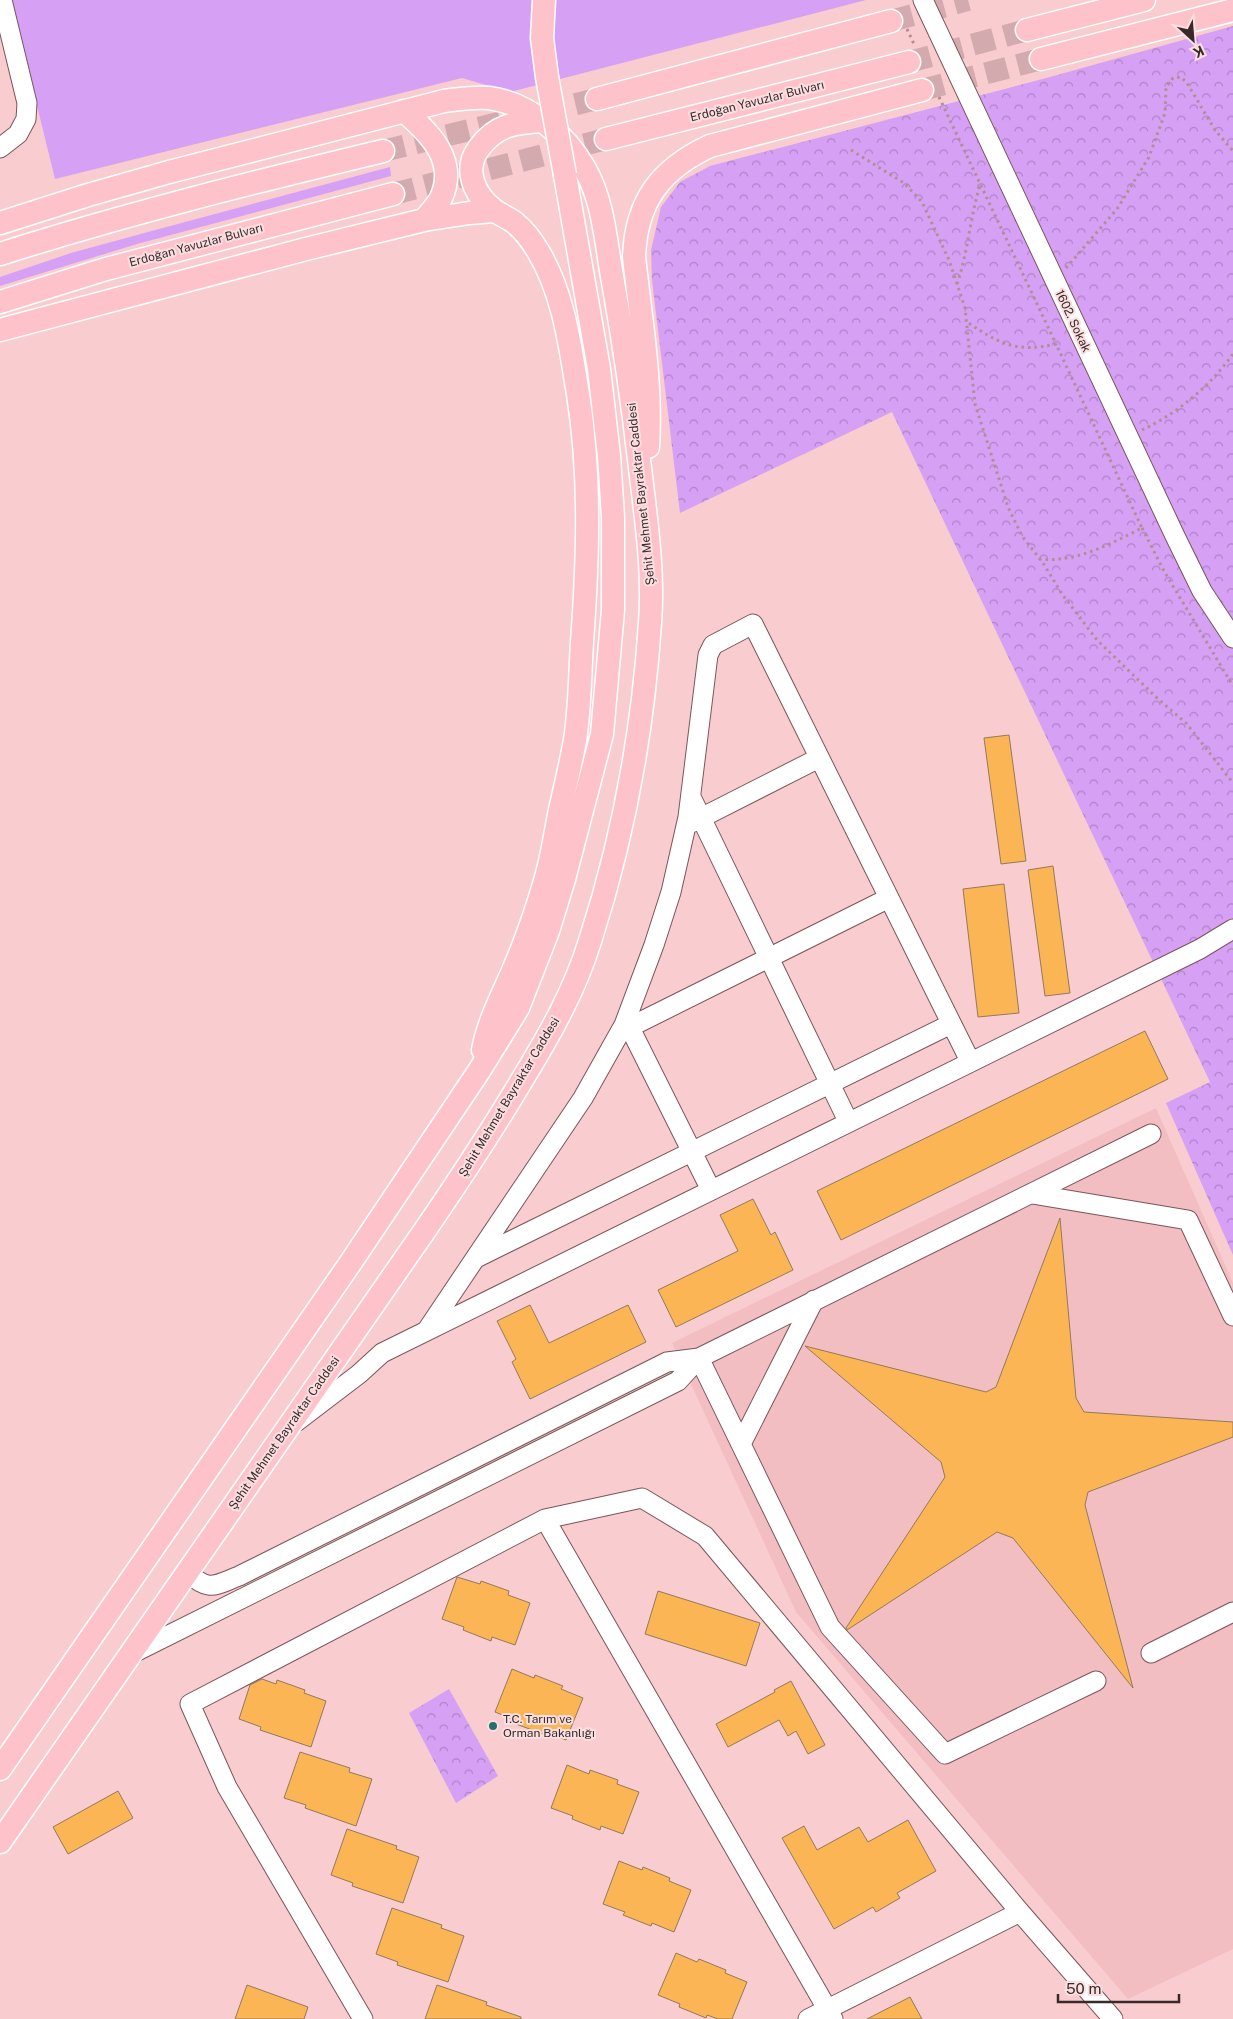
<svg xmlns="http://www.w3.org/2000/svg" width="1233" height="2019" font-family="'Public Sans',sans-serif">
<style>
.built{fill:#f2bec2}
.green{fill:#d6a0f5}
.forest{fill:url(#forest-crowns)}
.building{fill:#fbb554;stroke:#927a5d}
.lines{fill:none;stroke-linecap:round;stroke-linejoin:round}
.major-tunnel{stroke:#d3abaf;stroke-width:22;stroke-dasharray:22 11;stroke-linecap:butt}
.minor-casing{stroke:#7b5559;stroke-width:21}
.major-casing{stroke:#fff;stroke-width:25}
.path{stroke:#b18e91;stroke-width:3;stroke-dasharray:2.5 4;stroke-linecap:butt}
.minor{stroke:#fff;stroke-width:19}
.major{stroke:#fec3ca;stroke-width:22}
.major-bridge-casing{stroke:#fff;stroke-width:25;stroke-linecap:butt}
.major-bridge{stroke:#fec3ca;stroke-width:22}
.poi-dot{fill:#25706e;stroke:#fadfe1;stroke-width:2}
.labels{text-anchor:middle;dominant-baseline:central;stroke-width:4;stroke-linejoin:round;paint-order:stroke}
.street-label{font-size:12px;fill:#3a292a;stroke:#fadfe1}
.poi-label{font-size:12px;fill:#3a292a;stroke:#fadfe1;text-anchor:start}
</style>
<defs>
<pattern id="forest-crowns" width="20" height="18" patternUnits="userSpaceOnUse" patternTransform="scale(1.25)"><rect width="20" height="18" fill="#d6a0f5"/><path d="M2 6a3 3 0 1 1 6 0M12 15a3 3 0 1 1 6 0" fill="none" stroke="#af82c7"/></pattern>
</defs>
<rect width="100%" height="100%" fill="#f9ccd0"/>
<path class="built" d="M1156 1108 1233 1283V1949L1128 1999 796 1612 672 1343Z"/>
<path class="green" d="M11 0H866L510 92 462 78 55 179Z
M390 167 391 176 137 244 0 286V277L71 253 148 232Z"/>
<path class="forest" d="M1233 26V1255L1166 1103 1210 1082 892 412 680 513 652 280 651 250 661 207 680 182 710 166 1050 77Z
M449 1689 498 1776 456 1803 409 1713Z"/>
<path class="building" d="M1009 735 1026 861 1001 864 984 738Z
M1053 866 1070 993 1045 996 1028 870Z
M1004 884 1019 1013 978 1017 963 889Z
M1145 1031 1168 1079 841 1240 817 1191Z
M753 1199 771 1235 775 1232 793 1270 676 1327 658 1290 738 1251 720 1215Z
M1060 1218 1076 1398 1084 1412 1233 1422V1437L1088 1492 1085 1505 1133 1688 1013 1538 997 1532 847 1630 846 1628 945 1477 941 1462 805 1346 986 1392 996 1387Z
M530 1305 549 1343 628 1305 646 1342 530 1399 512 1362 516 1359 497 1321Z
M457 1577 480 1584 481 1581 509 1591 508 1595 530 1603 515 1645 492 1637 491 1641 463 1630 464 1627 442 1619Z
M658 1591 760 1623 746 1666 645 1634Z
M512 1669 534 1678 535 1675 563 1686 561 1689 583 1698 566 1740 544 1731 543 1734 516 1724 517 1721 495 1712Z
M262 1679 276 1684 277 1680 305 1690 304 1693 326 1701 311 1747 260 1730 261 1727 239 1719 250 1685Z
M791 1681 825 1745 808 1754 796 1731 788 1736 779 1720 728 1747 716 1724 775 1692 774 1690Z
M300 1752 350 1768 349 1772 372 1779 356 1826 305 1808 306 1805 284 1798Z
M567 1765 589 1774 590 1770 618 1780 617 1784 639 1792 623 1834 601 1826 600 1830 572 1819 573 1816 551 1808Z
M118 1791 133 1818 68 1854 53 1827Z
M908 1820 936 1871 897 1893 900 1898 876 1912 873 1907 834 1929 782 1838 804 1826 817 1850 859 1827 868 1842Z
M347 1829 397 1846 396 1849 419 1857 403 1903 352 1886 353 1883 331 1875Z
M619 1861 642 1870 643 1867 670 1878 669 1881 691 1890 674 1932 652 1923 651 1926 623 1915 625 1912 603 1904Z
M392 1908 442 1925 441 1928 464 1936 448 1982 397 1965 398 1962 376 1954Z
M676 1953 697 1962 699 1959 726 1970 725 1973 747 1982 732 2019H718L707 2015 706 2018 679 2007 680 2004 658 1995Z
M247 1985 308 2007 304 2019H235Z
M437 1985 487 2002 486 2005 521 2017V2019H425Z
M910 1997 922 2019H867Z"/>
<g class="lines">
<path class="major-tunnel" d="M891 21 968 0
M909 62 1027 30
M922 90 1041 59
M383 151 597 99
M393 194 606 139"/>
<defs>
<path id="minor" d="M923 0 1175 536 1202 591 1233 638
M0 148 18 134 26 119 27 103 2 0
M691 797 848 1121
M691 823 819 758
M626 1020 711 1190
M630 1027 889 898
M1032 1194 1188 1220 1233 1316
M476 1258 951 1024
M427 1330 583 1098 624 1025 654 945 671 892 688 817 708 655 713 645 753 624 970 1061
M699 1358 830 1627 945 1754 1096 1681
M296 1422 359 1374 382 1353 1200 949 1233 929
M741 1444 814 1300
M545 1519 833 2019
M187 1572C209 1592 213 1586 239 1576L667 1362 699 1358 1151 1134
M1151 1653 1233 1612
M131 1654 678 1381 699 1358
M363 2019 227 1787 190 1704 545 1519 642 1498 705 1536 1020 1912 1113 2019
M808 2019 1020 1912"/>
<path id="major" d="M544 0 542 38 547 77
M1027 30 1144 0
M1041 59 1233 10
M597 99 891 21
M404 111C430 133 458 161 441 198 437 206 430 213 424 220
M606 139 909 62
M0 223 88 195 169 172 444 101C459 99 474 97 489 98 529 103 566 135 585 169 604 202 606 245 613 282 624 344 633 406 640 468 646 519 654 571 650 623 643 730 623 839 590 941 575 990 549 1036 522 1080 491 1132 458 1182 423 1233L0 1842
M0 254C126 214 254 182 383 151
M0 302 106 269 393 194
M0 330 306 249 424 220 469 213 494 211
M648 447C652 383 641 320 634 257 636 202 660 169 710 146L922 90
M483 1050C488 1023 501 998 512 973 525 943 536 912 545 881 552 858 555 834 560 810 565 787 571 763 575 740 580 708 580 674 582 642 588 560 591 476 578 394 570 346 564 294 538 251 532 241 525 231 515 223 509 218 500 215 494 210 474 195 463 169 479 148 497 124 515 123 542 121
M0 1769 349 1265 479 1071 518 1008 548 931 564 879 602 734 613 610V517L609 456 599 369 565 175"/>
</defs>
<use href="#minor" class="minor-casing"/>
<use href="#major" class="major-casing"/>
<path class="path" d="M907 29 914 44
M939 97 1056 344C1016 353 1000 344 967 322
M851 150 904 183 922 202 935 230 949 260 965 308 975 404 1008 507 1022 536 1043 563 1062 594 1097 640 1157 698 1187 724 1233 783
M1066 268 1117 209 1149 157 1165 113 1166 87 1173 78 1181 77 1187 83 1215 130 1233 151
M957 284C968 252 970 218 980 185
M1142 430C1178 413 1210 386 1233 354
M1142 528 1164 571 1233 686
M1039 559C1076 563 1110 544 1142 528L1056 344"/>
<use href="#minor" class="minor"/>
<use href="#major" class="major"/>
<defs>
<path id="major-bridge" d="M547 77 565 175"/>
</defs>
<use href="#major-bridge" class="major-bridge-casing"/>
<use href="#major-bridge" class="major-bridge"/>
</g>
<circle class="poi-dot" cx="493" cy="1726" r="5"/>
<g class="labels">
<g class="street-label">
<text transform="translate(757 101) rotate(-14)">Erdoğan Yavuzlar Bulvarı</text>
<text transform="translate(196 245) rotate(-15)">Erdoğan Yavuzlar Bulvarı</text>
<text transform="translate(1073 321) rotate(65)">1602. Sokak</text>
<text transform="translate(641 494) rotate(-96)">Şehit Mehmet Bayraktar Caddesi</text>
<text transform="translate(509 1097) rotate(-59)">Şehit Mehmet Bayraktar Caddesi</text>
<text transform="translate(284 1433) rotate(-55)">Şehit Mehmet Bayraktar Caddesi</text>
</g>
<g class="poi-label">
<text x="503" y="1719">T.C. Tarım ve<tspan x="503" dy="14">Orman Bakanlığı</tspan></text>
</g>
</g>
<g transform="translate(1193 40) rotate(154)" stroke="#fadfe1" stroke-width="4" paint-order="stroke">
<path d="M0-4L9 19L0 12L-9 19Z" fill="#3a292a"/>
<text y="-8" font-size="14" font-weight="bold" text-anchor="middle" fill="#3a292a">K</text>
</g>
<path d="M1058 1994v8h121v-8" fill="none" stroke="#3a292a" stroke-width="2.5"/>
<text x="1066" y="1994" font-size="15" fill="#3a292a" stroke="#fadfe1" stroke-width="4" paint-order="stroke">50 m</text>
</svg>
